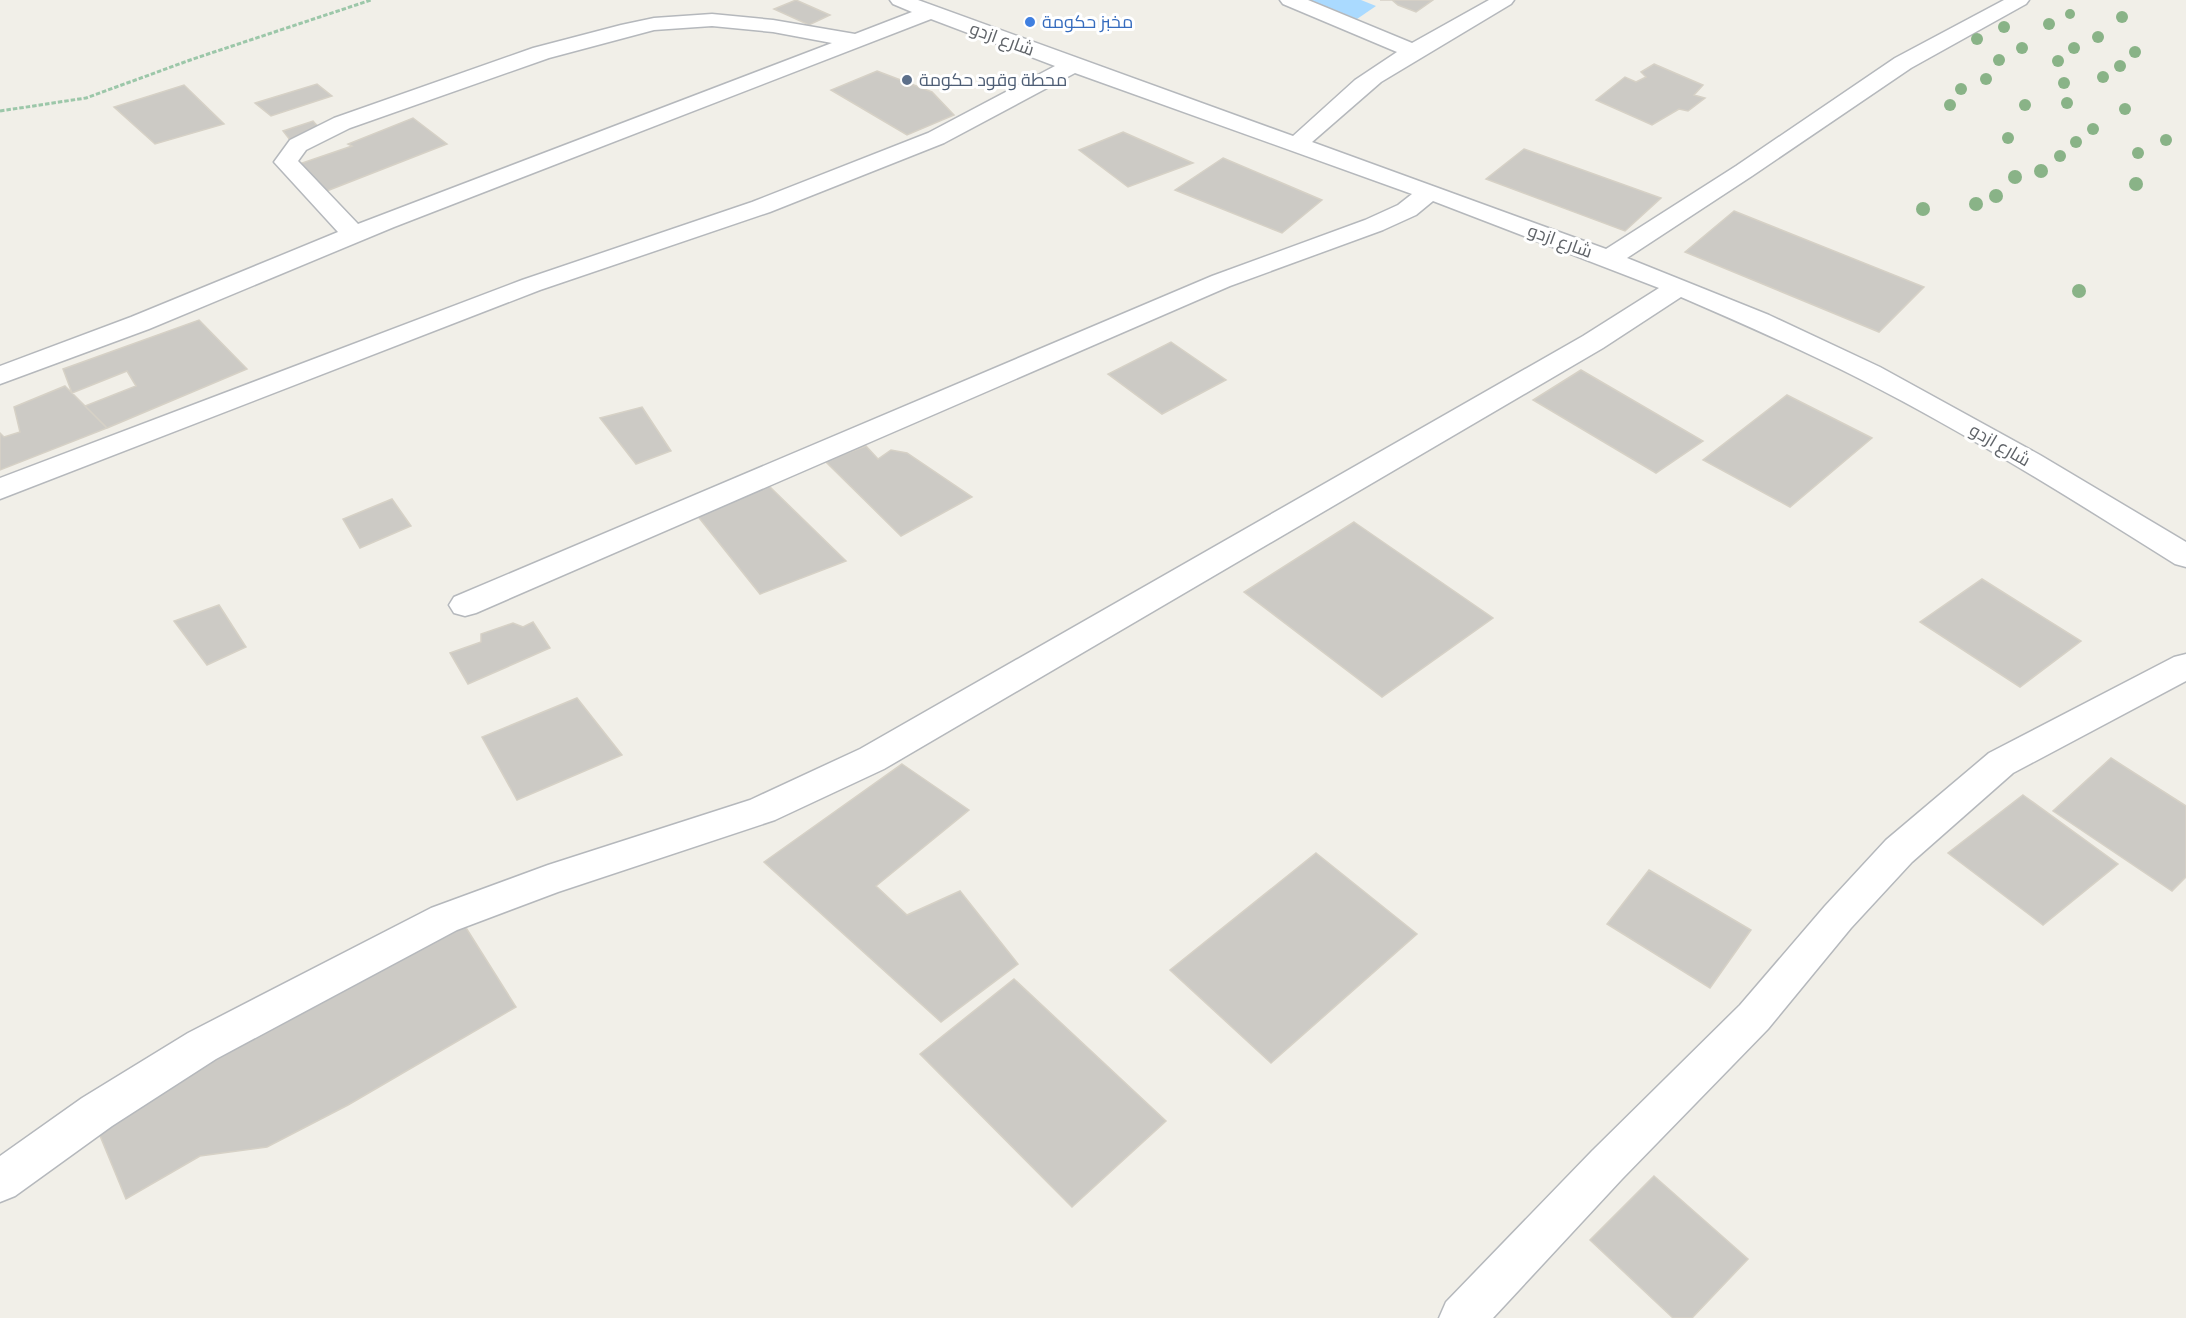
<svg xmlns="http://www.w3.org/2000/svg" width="2186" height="1318" font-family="Signika,Cairo,sans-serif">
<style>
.water{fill:#aadaff}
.building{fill:#cccac5;stroke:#d6d1c6;stroke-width:1.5}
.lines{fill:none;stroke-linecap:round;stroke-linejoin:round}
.minor-casing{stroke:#b5b8bc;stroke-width:3}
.path{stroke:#9cc7a9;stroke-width:3;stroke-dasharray:4.5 2;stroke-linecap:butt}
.minor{fill:#fff;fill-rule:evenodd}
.tree{fill:#89b387}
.shop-dot{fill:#3f7fe0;stroke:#fff;stroke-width:2}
.service-dot{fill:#5c6f8a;stroke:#fff;stroke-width:2}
.labels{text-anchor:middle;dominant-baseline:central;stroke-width:6;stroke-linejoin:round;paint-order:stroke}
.far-shop-label{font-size:18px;fill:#366cbe;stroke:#fff;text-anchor:start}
.far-street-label{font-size:18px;fill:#5f6368;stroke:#fff}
.far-service-label{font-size:18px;fill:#4e5e75;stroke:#fff;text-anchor:start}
</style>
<rect width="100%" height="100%" fill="#f1efe8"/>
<path class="water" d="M1310 0H1361L1376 6 1357 19Z"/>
<path class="building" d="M796 0 830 15 809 25 774 9Z
M1380 0H1433L1416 12 1398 5 1392 0Z
M1654 64 1703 85 1694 95 1705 98 1688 111 1679 109 1652 125 1596 100 1625 77 1636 82 1646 77 1641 72Z
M877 71 932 92 954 115 907 135 831 90Z
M317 84 332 96 271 116 255 103Z
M184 85 224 124 155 144 114 107Z
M413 118 447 144 324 192 299 164 352 146 348 144Z
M313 121 322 131 290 140 283 131Z
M1123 132 1193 163 1128 187 1079 150Z
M1524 149 1661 198 1625 231 1486 179Z
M1223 158 1322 200 1282 233 1175 190Z
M1734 211 1924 287 1879 332 1685 252Z
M199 320 247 369 107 428 85 406 136 386 127 371 72 393 63 369Z
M1171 342 1226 380 1162 414 1108 374Z
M1581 370 1703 441 1656 473 1533 400Z
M65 386 107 428 0 470V433L4 437 20 432 14 407Z
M1787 395 1872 438 1790 507 1703 460Z
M642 407 671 451 636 464 600 418Z
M866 446 878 459 891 450 907 453 972 497 901 536 825 461Z
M769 486 846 561 760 594 696 514Z
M392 499 411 526 360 548 343 519Z
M1354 522 1493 618 1382 697 1244 592Z
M1982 579 2081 641 2020 687 1920 622Z
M219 605 246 647 207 665 174 621Z
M533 622 550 648 468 684 450 653 481 642V634L513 623 523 627Z
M577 698 622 755 517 800 482 737Z
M2111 758 2186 806V877L2172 891 2053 811Z
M902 764 969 810 876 886 907 915 960 891 1018 964 941 1022 764 862Z
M2023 795 2118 864 2043 925 1948 853Z
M1316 853 1417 934 1271 1063 1170 970Z
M1649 870 1751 930 1710 988 1607 924Z
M463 923 516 1007 348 1105 267 1147 200 1156 126 1199 96 1126Z
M1014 979 1166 1121 1072 1207 920 1054Z
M1654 1176 1748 1259 1692 1318H1673L1590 1240Z"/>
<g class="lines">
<defs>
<path id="minor" d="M890 0H918L1293 136 1355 80 1397 52 1283 4 1280 0H1308L1412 43 1489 0H1514L1511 4 1381 82 1312 142 1606 249 1736 166 1895 58 2004 0H2029L2026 4 1911 68 1752 176 1627 258 1769 315 1880 367 2040 455 2186 542V567L2175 564C2072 499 1968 434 1860 379 1801 349 1741 323 1681 297L1603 348 884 769 775 820 558 892 457 930 216 1059 112 1126 15 1196 0 1202V1156L82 1098 188 1033 431 908 548 865 750 800 860 749 1583 336 1659 288 1433 201 1416 215 1383 230 1230 286 476 613 465 616 454 613 449 605 454 597 1212 276 1365 220 1398 205 1412 194 1075 73 944 143 770 212 540 290 0 499V478L522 280 752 202 928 133 1055 66 931 19 394 227 149 329 0 384V366L131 317 338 232 274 162 290 140 334 118 533 48 621 25 654 18 712 14 773 20 855 34 912 12 893 4ZM712 26 773 32 832 43 358 224 298 161 306 150 350 128 549 58 654 30Z
M2186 654V681L2013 773 1912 862 1851 928 1768 1029 1622 1179 1493 1318H1439L1446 1302 1592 1151 1740 1005 1825 906 1886 840 1989 753 2174 657Z"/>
</defs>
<use href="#minor" class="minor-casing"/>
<path class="path" d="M0 111 86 98 193 59 371 0"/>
<use href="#minor" class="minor"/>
</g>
<g class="tree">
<circle cx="2070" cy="14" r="5"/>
<circle cx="2122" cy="17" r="6"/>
<circle cx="2049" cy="24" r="6"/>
<circle cx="2004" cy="27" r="6"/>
<circle cx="2098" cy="37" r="6"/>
<circle cx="1977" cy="39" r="6"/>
<circle cx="2022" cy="48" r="6"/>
<circle cx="2074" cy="48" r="6"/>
<circle cx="2135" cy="52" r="6"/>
<circle cx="1999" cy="60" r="6"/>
<circle cx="2058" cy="61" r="6"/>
<circle cx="2120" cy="66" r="6"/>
<circle cx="2103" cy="77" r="6"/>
<circle cx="1986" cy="79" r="6"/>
<circle cx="2064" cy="83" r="6"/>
<circle cx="1961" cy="89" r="6"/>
<circle cx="2067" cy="103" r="6"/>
<circle cx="1950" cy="105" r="6"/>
<circle cx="2025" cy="105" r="6"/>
<circle cx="2125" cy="109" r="6"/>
<circle cx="2093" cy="129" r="6"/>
<circle cx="2008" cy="138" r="6"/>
<circle cx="2166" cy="140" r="6"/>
<circle cx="2076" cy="142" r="6"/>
<circle cx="2138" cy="153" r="6"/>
<circle cx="2060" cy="156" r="6"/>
<circle cx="2041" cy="171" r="7"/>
<circle cx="2015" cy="177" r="7"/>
<circle cx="2136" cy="184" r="7"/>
<circle cx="1996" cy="196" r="7"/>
<circle cx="1976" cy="204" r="7"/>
<circle cx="1923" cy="209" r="7"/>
<circle cx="2079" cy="291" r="7"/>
</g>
<circle class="shop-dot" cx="1030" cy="22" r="6"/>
<circle class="service-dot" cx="907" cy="80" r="6"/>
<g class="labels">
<g class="far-shop-label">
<text x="1042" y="22">مخبز حكومة</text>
</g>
<g class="far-street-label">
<text transform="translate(1002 39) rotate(20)">شارع ازدو</text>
<text transform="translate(1560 241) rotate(20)">شارع ازدو</text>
<text transform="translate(2000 445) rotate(30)">شارع ازدو</text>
</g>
<g class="far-service-label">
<text x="919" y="80">محطة وقود حكومة</text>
</g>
</g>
</svg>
